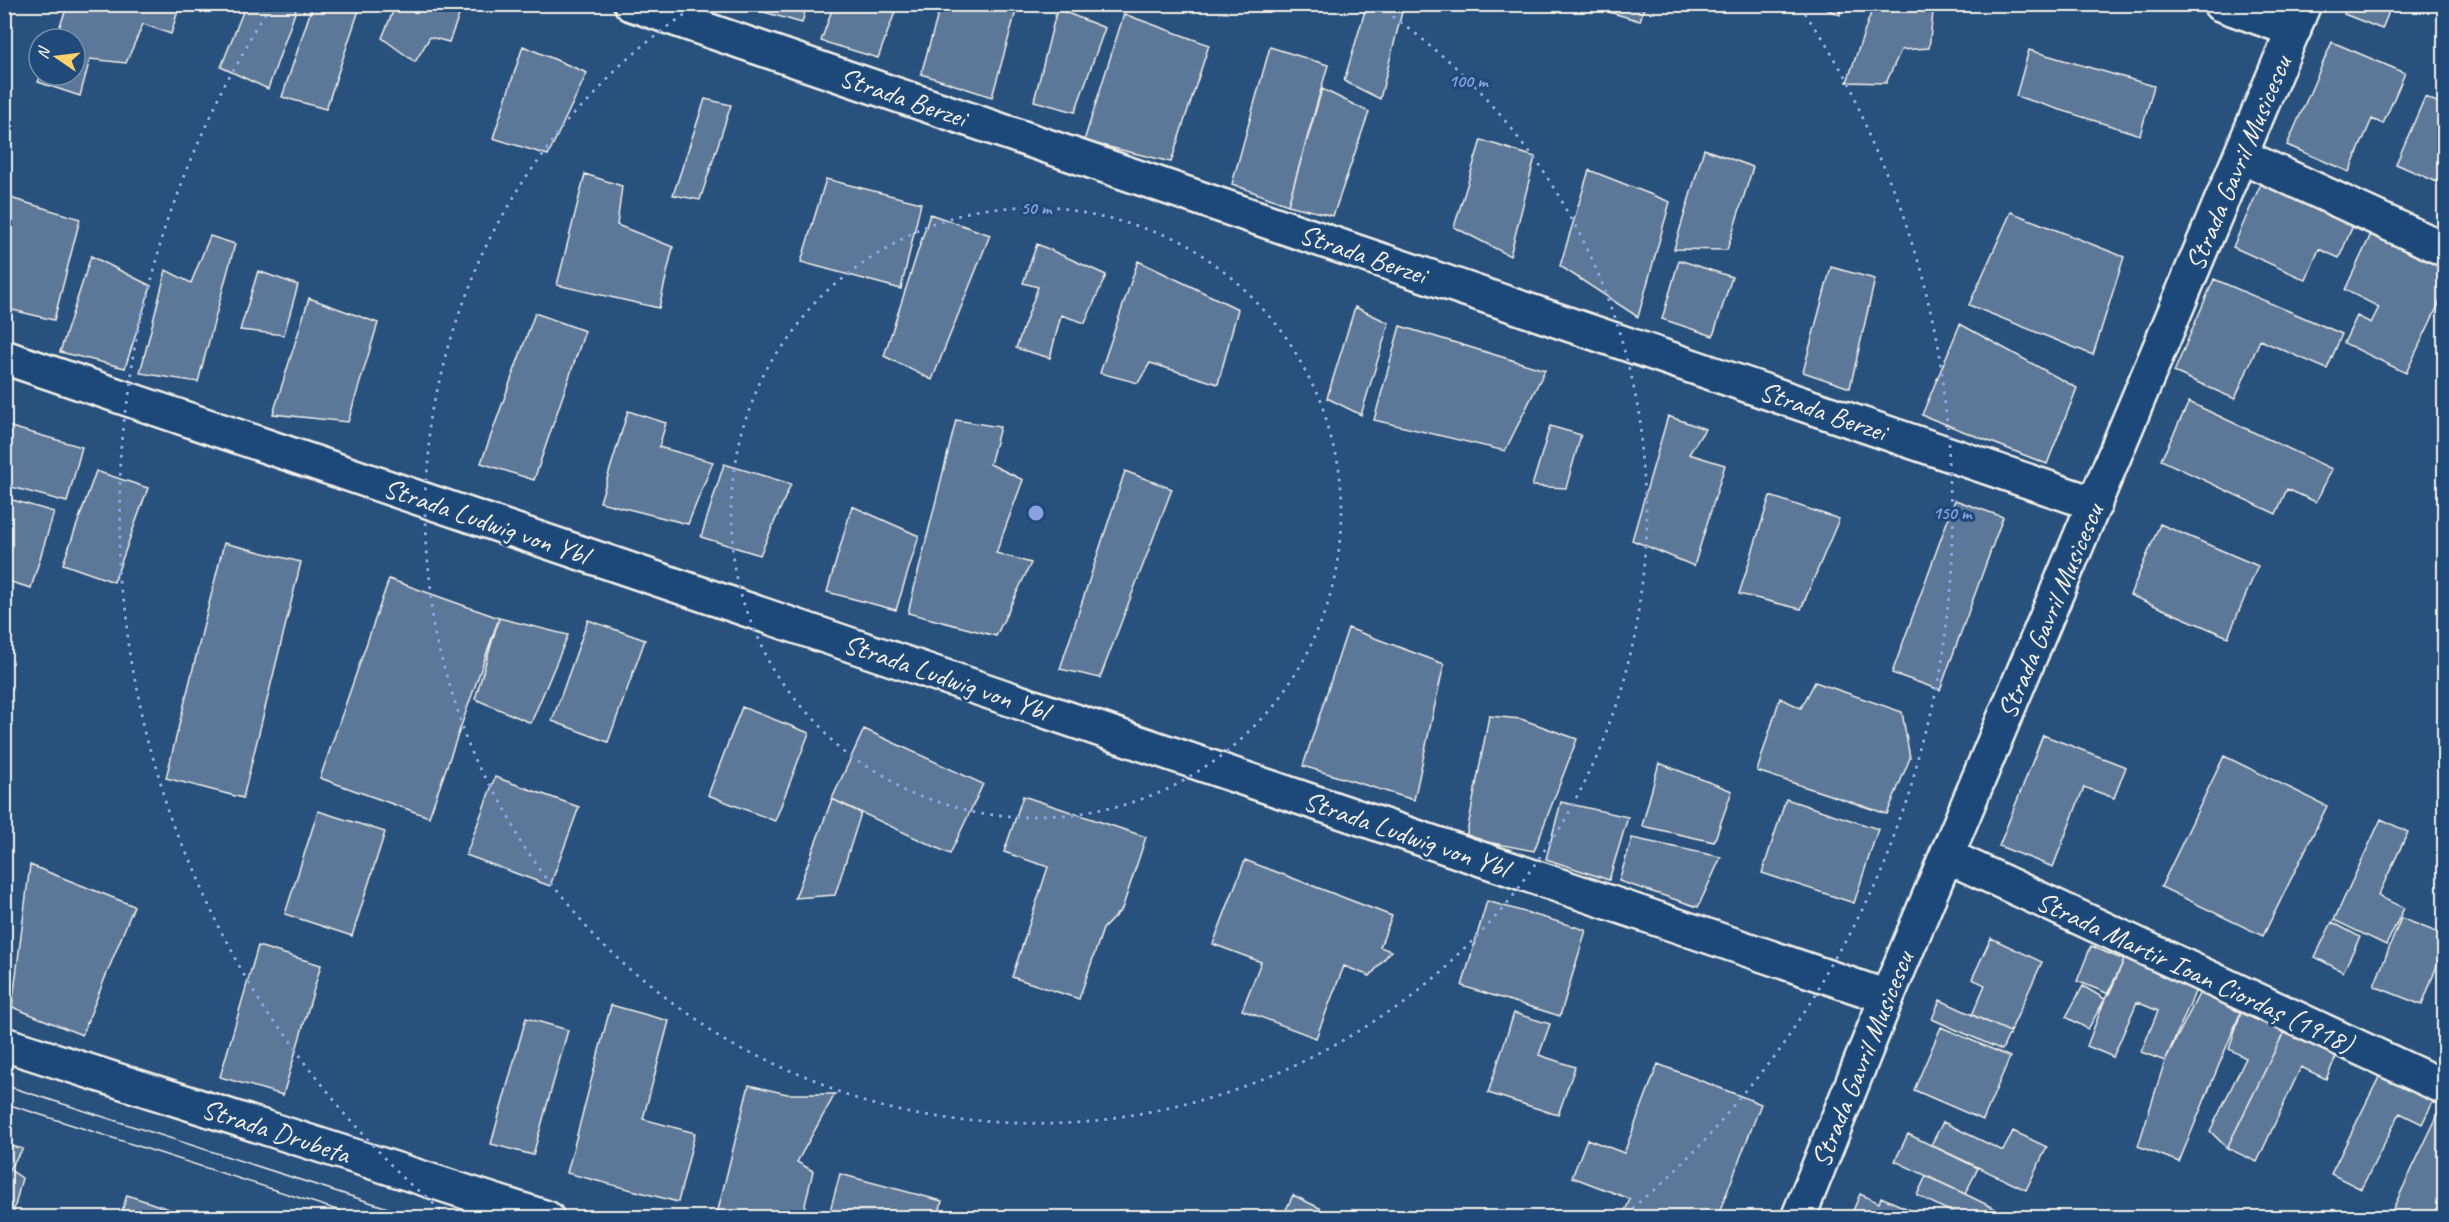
<svg xmlns="http://www.w3.org/2000/svg" width="2449" height="1222" font-family="Caveat,sans-serif">
<style>
.building{fill:#5b7899;stroke:#f4f1e8;stroke-width:1.5}
.lines{fill:none;stroke-linecap:round;stroke-linejoin:round}
.street-casing{stroke:#f4f1e8;stroke-width:38}
.secondary-casing{stroke:#f4f1e8;stroke-width:38}
.street{stroke:#1f4a7a;stroke-width:33}
.secondary{stroke:#1f4a7a;stroke-width:33}
.tram{stroke:#f4f1e8;stroke-width:1.5}
.ring{fill:none;stroke:#88a0e0;stroke-width:3;stroke-dasharray:3 6}
.labels{text-anchor:middle;dominant-baseline:central;stroke-width:6;stroke-linejoin:round;paint-order:stroke}
.street-label{font-size:28px;fill:#f4f1e8;stroke:#1f4a7a}
.centre{fill:#88a0e0;stroke:#1f4a7a;stroke-width:3}
.ring-label{font-size:18px;text-anchor:middle;font-weight:bold;fill:#88a0e0;stroke:#1f4a7a;stroke-width:6;stroke-linejoin:round;paint-order:stroke}
</style>
<rect width="100%" height="100%" fill="#28517e"/>
<filter id="ink" filterUnits="userSpaceOnUse"><feTurbulence type="fractalNoise" baseFrequency=".0167" numOctaves="2"/><feDisplacementMap in="SourceGraphic" scale="12" xChannelSelector="R" yChannelSelector="G"/><feConvolveMatrix kernelMatrix="1 2 1 2 8 2 1 2 1" color-interpolation-filters="sRGB"/></filter>
<g filter="url(#ink)">
<path class="building" d="M68 4H180L171 34 143 24 126 63 90 59 80 96 38 82 41 75H75V39H55Z
M246 4H298L268 89 221 67Z
M313 4H361L326 109 282 97Z
M396 4H444L461 10 449 42 430 37 415 62 382 38Z
M736 4H807L802 23Z
M834 4H898L878 58 821 41Z
M941 4H1018L992 97 921 74Z
M1367 4H1382L1402 12 1380 99 1344 81Z
M1593 4H1645L1640 21 1592 7Z
M1815 4H1841L1840 15Z
M1874 4H1934L1929 48 1901 50 1886 83 1847 82Z
M2348 4H2392L2382 29 2344 14Z
M1057 9 1105 28 1075 112 1034 101Z
M1124 14 1209 45 1171 162 1084 141Z
M2332 42 2405 73 2383 124 2372 119 2349 172 2287 145Z
M523 46 587 73 548 155 493 138Z
M1270 47 1328 65 1288 205 1232 184Z
M2029 50 2154 86 2140 135 2016 96Z
M1322 89 1369 112 1333 216 1288 205Z
M2425 97 2444 105V185L2396 164Z
M705 99 731 105 700 200 673 195Z
M1481 140 1535 157 1510 256 1454 227Z
M1704 149 1753 167 1727 250 1674 249Z
M1589 170 1670 202 1638 317 1560 266Z
M585 174 622 186 617 225 673 247 659 308 557 285Z
M826 179 921 203 901 289 801 262Z
M2263 179 2354 223 2339 258 2319 249 2306 280 2233 247Z
M4 196 80 219 54 320 4 308Z
M2011 212 2124 257 2093 355 1969 305Z
M930 214 990 235 932 380 884 356Z
M2372 232 2444 267V293L2406 373 2344 343 2357 316 2371 323 2379 307 2345 290Z
M210 236 235 244 198 382 140 373 166 270 191 283Z
M1037 244 1106 275 1085 323 1061 315 1050 358 1016 348 1038 287 1023 283Z
M91 256 151 286 125 368 60 352Z
M1679 260 1732 277 1713 336 1662 319Z
M1138 261 1238 309 1218 384 1150 363 1138 383 1100 373Z
M1831 267 1875 279 1850 388 1803 372Z
M258 271 298 285 284 335 240 330Z
M2214 279 2342 334 2327 369 2260 340 2235 399 2174 372Z
M309 298 378 323 348 422 273 414Z
M1355 307 1389 323 1361 415 1327 398Z
M535 313 585 331 534 480 481 463Z
M1960 324 2077 388 2047 464 1922 415Z
M1400 326 1545 370 1505 451 1374 420Z
M2189 402 2332 469 2316 502 2287 489 2276 514 2161 460Z
M628 411 666 423 659 447 713 462 688 524 600 502Z
M1668 416 1705 429 1689 454 1725 465 1694 566 1632 540Z
M956 420 1000 427 990 464 1023 480 996 553 1031 563 996 636 908 613Z
M4 425 82 447 67 502 4 485Z
M1550 426 1581 435 1566 488 1532 486Z
M724 464 791 484 760 555 701 537Z
M96 471 148 488 114 582 63 564Z
M1125 471 1172 489 1100 678 1060 669Z
M1770 496 1839 519 1801 609 1739 594Z
M9 499 54 512 31 588 4 580V516Z
M1955 500 2003 517 1940 690 1892 673Z
M852 506 919 536 896 610 827 592Z
M2160 524 2258 566 2228 637 2130 595Z
M224 543 301 562 243 798 166 778Z
M389 579 499 618 429 817 320 778Z
M499 618 568 635 531 723 475 699Z
M588 620 645 640 608 742 552 721Z
M1348 628 1444 664 1414 800 1303 766Z
M1815 682 1902 712 1910 758 1887 814 1757 771 1780 698 1801 708Z
M742 707 809 733 775 821 708 795Z
M1489 716 1521 719 1577 739 1534 851 1466 838Z
M864 729 983 784 950 854 832 799Z
M2043 735 2126 767 2114 798 2084 787 2053 867 1999 846Z
M2224 756 2327 806 2263 936 2161 887Z
M1659 763 1732 791 1714 842 1642 826Z
M495 777 579 807 550 886 466 855Z
M1023 796 1146 837 1122 909 1103 929 1079 999 1012 977 1048 867 1004 852Z
M832 799 861 813 835 895 795 898Z
M1786 799 1878 829 1854 903 1762 873Z
M1561 802 1628 817 1609 880 1546 859Z
M318 811 385 832 352 936 285 914Z
M2381 819 2408 832 2378 896 2404 908 2386 945 2334 920Z
M1632 838 1721 857 1698 907 1619 881Z
M1245 860 1392 916 1380 947 1391 951 1370 976 1344 966 1316 1038 1242 1010 1261 962 1213 944Z
M30 865 134 906 82 1035 12 1007Z
M1487 901 1586 930 1560 1016 1462 986Z
M2401 918 2444 935V947L2422 1005 2374 986Z
M2332 922 2360 937 2343 972 2315 957Z
M1991 938 2042 962 2010 1032 1972 1015 1985 985 1972 979Z
M258 946 321 965 283 1095 220 1077Z
M2091 946 2124 960 2109 994 2077 981Z
M2128 952 2199 983 2165 1061 2141 1052 2158 1011 2137 1002 2113 1057 2087 1046 2105 999Z
M2083 986 2105 999 2088 1029 2066 1017Z
M2200 992 2242 1009 2179 1162 2138 1146 2165 1061Z
M1940 1000 2010 1032 2002 1050 1932 1019Z
M611 1005 669 1021 643 1119 695 1133 678 1202 567 1173Z
M2242 1009 2288 1024 2227 1148 2210 1131 2246 1058 2229 1049Z
M1514 1013 1550 1024 1539 1055 1575 1067 1558 1115 1488 1093Z
M526 1018 568 1030 533 1155 491 1144Z
M2288 1024 2343 1042 2326 1079 2301 1067 2257 1162 2227 1148Z
M1941 1027 2010 1057 1983 1120 1914 1090Z
M1658 1064 1761 1104 1717 1218H1622L1630 1199 1572 1177 1587 1139 1624 1153Z
M2384 1067 2437 1094 2422 1124 2400 1113 2361 1189 2331 1174Z
M749 1085 787 1094H835L797 1162 813 1171 802 1218H716Z
M2444 1102V1218H2400L2391 1213Z
M1943 1122 2003 1151 2013 1131 2047 1147 2026 1190 1931 1145Z
M1908 1134 1978 1168 1965 1194 1895 1161Z
M4 1144 23 1149 9 1169 22 1178 12 1218 4 1217Z
M840 1174 942 1201 938 1218H828Z
M1926 1176 1965 1194 2014 1218H1963L1917 1195Z
M1860 1194 1879 1203 1881 1197 1910 1210 1907 1218H1850Z
M127 1195 196 1218H120Z
M1293 1195 1340 1218H1282Z"/>
<g class="lines">
<defs>
<path id="street" d="M631 4 2095 504
M2220 4 2294 30
M2242 156 2444 249
M4 357 1887 997
M1947 856 2444 1087"/>
<path id="secondary" d="M4 1044 547 1218
M1798 1218 1887 997 2304 4"/>
</defs>
<use href="#street" class="street-casing"/>
<use href="#secondary" class="secondary-casing"/>
<use href="#street" class="street"/>
<use href="#secondary" class="secondary"/>
<path class="tram" d="M4 1085 419 1218
M4 1103 362 1218"/>
</g>
</g>
<g class="ring">
<circle cx="1036" cy="513" r="305"/>
<path d="M1378 6A611 611 0 1 1 694 6"/>
<path d="M447 1215A916 916 0 0 1 272 7M1800 7A916 916 0 0 1 1625 1215"/>
</g>
<g class="labels">
<g class="street-label">
<text transform="translate(903 97) rotate(19)">Strada Berzei</text>
<text transform="translate(2238 163) rotate(-67)">Strada Gavril Musicescu</text>
<text transform="translate(1363 254) rotate(19)">Strada Berzei</text>
<text transform="translate(1823 411) rotate(19)">Strada Berzei</text>
<text transform="translate(486 521) rotate(19)">Strada Ludwig von Ybl</text>
<text transform="translate(2050 611) rotate(-67)">Strada Gavril Musicescu</text>
<text transform="translate(946 677) rotate(19)">Strada Ludwig von Ybl</text>
<text transform="translate(1406 834) rotate(19)">Strada Ludwig von Ybl</text>
<text transform="translate(2195 972) rotate(25)">Strada Martir Ioan Ciordaș (1918)</text>
<text transform="translate(1862 1059) rotate(-68)">Strada Gavril Musicescu</text>
<text transform="translate(276 1131) rotate(18)">Strada Drubeta</text>
</g>
</g>
<circle cx="1036" cy="513" r="9" class="centre"/>
<g class="ring-label">
<text x="1468" y="87">100 m</text>
<text x="1036" y="214">50 m</text>
<text x="1952" y="519">150 m</text>
</g>
<rect width="2449" height="1222" fill="none" stroke="#1f4a7a" stroke-width="24"/>
<rect x="12" y="12" width="2425" height="1198" fill="none" stroke="#f4f1e8" stroke-width="2" filter="url(#ink)"/>
<g transform="translate(57 57) rotate(284)"><circle r="28" fill="#1f4a7a" stroke="#748da6" stroke-width="1.5"/>
<path d="M0-4.5L10 22L0 15L-10 22Z" fill="#ffd166"/>
<text y="-9" font-size="16" font-weight="bold" text-anchor="middle" fill="#f4f1e8">N</text>
</g>
</svg>
